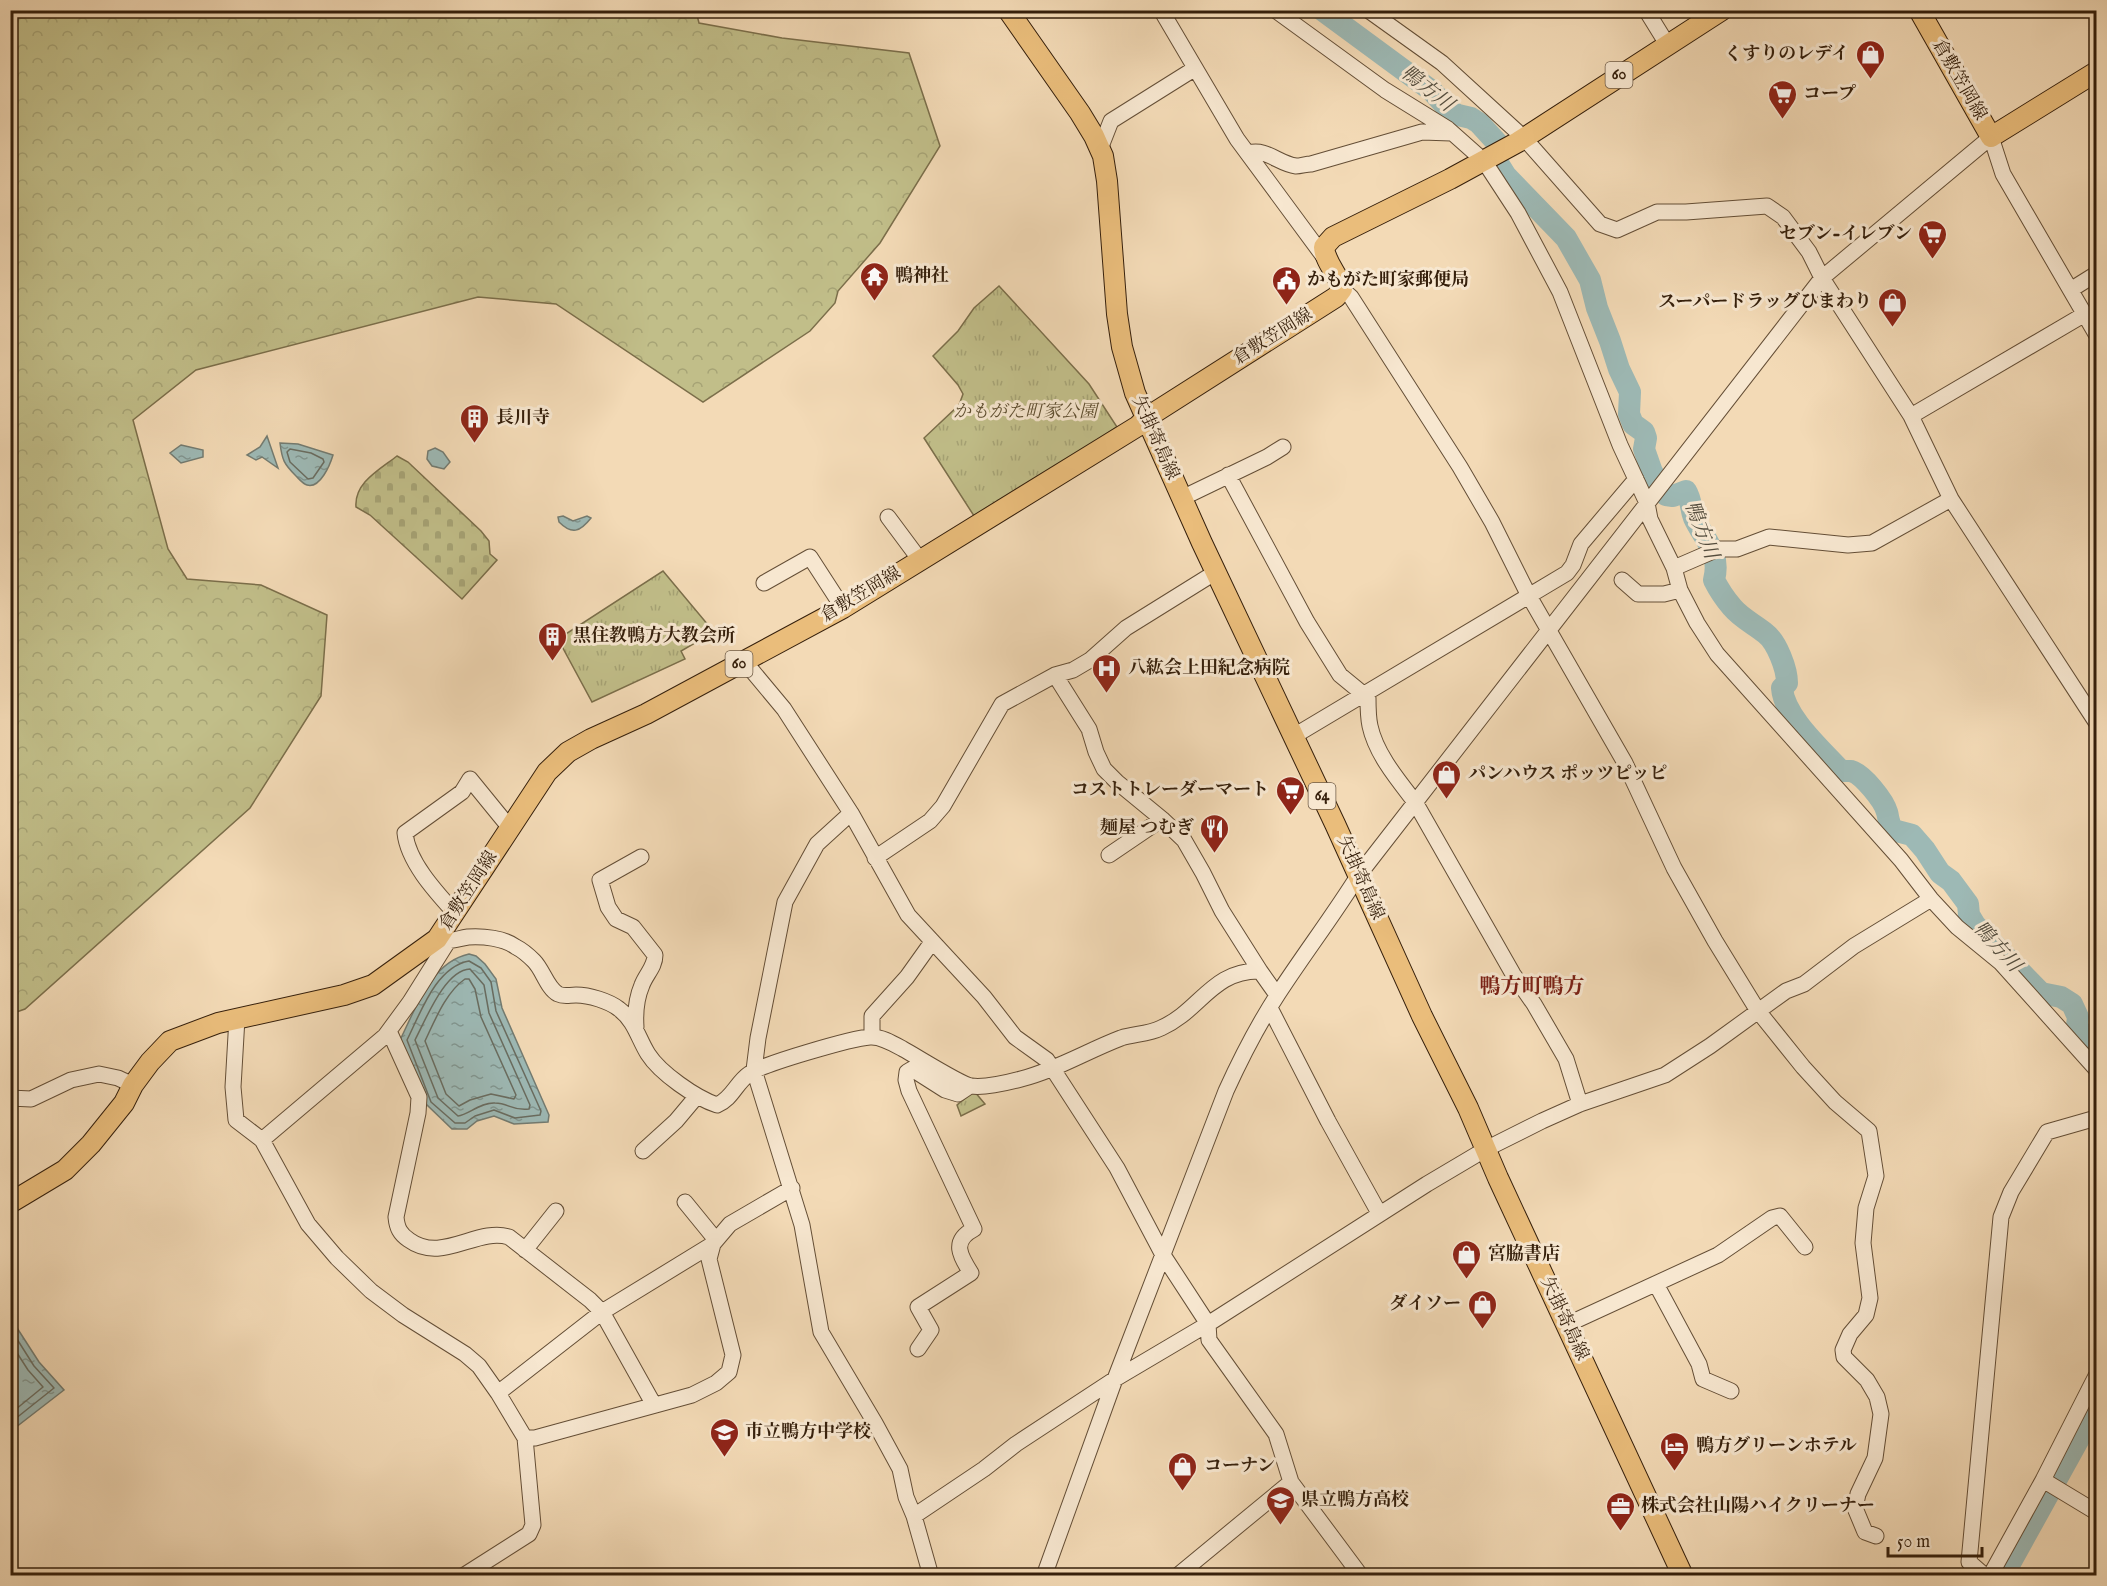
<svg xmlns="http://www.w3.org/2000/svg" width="2107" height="1586" font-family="'IM FELL English','Noto Serif JP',serif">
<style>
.grass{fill:url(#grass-tufts);stroke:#7b6e4a;stroke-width:1.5}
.forest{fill:url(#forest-crowns);stroke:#7b6e4a;stroke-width:1.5}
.cemetery{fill:url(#cemetery-stones);stroke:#7b6e4a;stroke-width:1.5}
.water{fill:url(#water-ripples);stroke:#737b71;stroke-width:1.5}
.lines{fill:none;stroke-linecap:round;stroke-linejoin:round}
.shore{stroke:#696c60;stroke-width:1.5}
.river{stroke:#9db9b5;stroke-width:22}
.minor-casing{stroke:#644e36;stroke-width:17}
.major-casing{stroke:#351f0b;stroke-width:22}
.minor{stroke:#f7e7d0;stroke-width:15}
.major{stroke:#eabd7b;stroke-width:20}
.labels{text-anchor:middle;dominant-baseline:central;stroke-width:6;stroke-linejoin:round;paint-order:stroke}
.shield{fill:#f7e7d0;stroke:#6f5b46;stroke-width:1.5}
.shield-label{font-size:16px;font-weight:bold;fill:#351f0b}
.poi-label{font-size:18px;font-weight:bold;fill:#351f0b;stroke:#f7e7d0;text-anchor:start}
.street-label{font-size:18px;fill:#351f0b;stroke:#f7e7d0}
.park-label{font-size:18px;font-style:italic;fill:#5f4f31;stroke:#f7e7d0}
.water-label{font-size:20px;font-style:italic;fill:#544d3e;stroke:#f7e7d0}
.quarter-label{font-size:21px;font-weight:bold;fill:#7a1f14;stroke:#f7e7d0}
</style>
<defs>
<pattern id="grass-tufts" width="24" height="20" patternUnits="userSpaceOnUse" patternTransform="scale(1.5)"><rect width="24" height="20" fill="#c1be89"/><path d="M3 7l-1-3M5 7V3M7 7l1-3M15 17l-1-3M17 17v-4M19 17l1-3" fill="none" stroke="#a6a375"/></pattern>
<pattern id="forest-crowns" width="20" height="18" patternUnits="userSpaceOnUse" patternTransform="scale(1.5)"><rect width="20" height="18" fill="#c1be89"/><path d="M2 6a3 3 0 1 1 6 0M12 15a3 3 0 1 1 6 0" fill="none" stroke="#a6a375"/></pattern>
<pattern id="cemetery-stones" width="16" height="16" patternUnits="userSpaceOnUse" patternTransform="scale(1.5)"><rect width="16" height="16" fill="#c1be89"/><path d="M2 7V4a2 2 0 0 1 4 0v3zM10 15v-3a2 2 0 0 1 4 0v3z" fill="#a6a375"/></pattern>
<pattern id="water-ripples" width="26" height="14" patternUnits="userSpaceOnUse" patternTransform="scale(1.5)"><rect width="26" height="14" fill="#9db9b5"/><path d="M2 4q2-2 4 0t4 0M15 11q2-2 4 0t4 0" fill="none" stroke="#819691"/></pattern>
</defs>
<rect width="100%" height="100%" fill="#f3dab6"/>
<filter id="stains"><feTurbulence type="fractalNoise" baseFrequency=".00333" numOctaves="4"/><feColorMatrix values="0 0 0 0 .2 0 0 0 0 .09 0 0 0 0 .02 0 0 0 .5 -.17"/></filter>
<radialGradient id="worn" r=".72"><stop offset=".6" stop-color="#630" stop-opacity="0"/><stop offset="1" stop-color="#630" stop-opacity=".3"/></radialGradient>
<path class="grass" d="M999 286 1089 384 1117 427 976 519 924 438 959 405 963 394 958 385 933 356 958 331 974 308Z
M663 571 714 632 681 651 685 659 592 702 558 639Z
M974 1091 985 1104 961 1116 957 1105Z"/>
<path class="forest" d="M10 11H696L699 23 782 38 909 53 940 146 880 243 838 291 835 303 810 331 703 402 556 304 478 297 196 370 133 420 168 549 187 579 261 585 327 615 321 696 250 808 25 1009 11 1014Z"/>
<path class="cemetery" d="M397 456 408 462 481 531 489 541 490 554 497 560 462 599 370 515 356 507C354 483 379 470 397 456Z"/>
<path class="water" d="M267 436 278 468 262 457 256 460 247 455 260 447Z
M280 443 298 444 333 455C330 465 320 489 307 485 303 484 299 479 296 476 284 464 282 460 280 443Z
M181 445 203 450V457L181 463 170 453Z
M435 448 443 452 450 462 444 469 432 466 427 459 428 451Z
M563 516 573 521 587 516 591 518C580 532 572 535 559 522L558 517Z
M469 954 476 956 485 964 496 979 502 1008 549 1115 548 1122 514 1124 494 1116 477 1121 467 1129H452L426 1104 400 1040C416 1008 431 962 469 954Z
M10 1317 39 1362 64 1390 11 1431Z"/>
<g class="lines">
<path class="shore" d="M290 449 311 453 323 459 324 462 313 478 308 479 290 462 287 452Z
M469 961 481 968 491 982 496 1011 541 1111 540 1115 515 1118 494 1110 475 1116 465 1123H455L431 1102 407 1040C421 1012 436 967 469 961Z
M470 969 484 985 489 1013 530 1105 529 1109C511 1111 509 1103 495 1103 481 1102 468 1115 458 1116L438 1098 415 1040C426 1019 445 970 470 969Z
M465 979H469L475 989 481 1017 516 1095 514 1099 491 1094 470 1100 459 1106 446 1094 425 1041C435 1020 446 992 465 979Z
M10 1328 34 1366 54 1388 10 1423
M10 1342 28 1370 43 1387 10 1414"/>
<path class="river" d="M1322 10 1432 91 1449 110 1458 115 1471 118 1479 123 1499 145 1496 160 1506 176 1566 238 1590 280 1597 308 1610 341 1619 369 1630 392 1629 414 1633 424 1644 432 1646 438 1644 449 1652 472 1666 495 1673 496 1686 491C1692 501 1690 508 1694 518 1705 541 1721 553 1714 580 1718 588 1726 600 1732 607 1741 618 1754 624 1765 633 1777 642 1787 669 1787 683L1782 688C1784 717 1822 750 1841 771 1845 771 1848 771 1851 771 1863 774 1884 801 1887 812 1889 819 1888 823 1893 830L1912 835 1925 850 1940 873 1951 881 1968 904 1969 915 1975 925 2041 993 2061 997 2072 1004 2078 1017 2077 1026 2088 1042 2096 1049
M2003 1576 2096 1408"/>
<defs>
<path id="minor" d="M1161 10 1237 139 1324 257
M1275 10 1385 90 1448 129 1484 161 1518 213 1560 292 1620 445 1647 503 1650 519 1674 568 1680 590 1697 623 1717 654 1901 860 1931 899 1957 927 2001 963 2096 1069
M1368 10 1442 63 1524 138 1600 224 1617 230 1657 212H1686L1767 206 1783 217 1809 252 1822 278 1911 416 1951 499 2096 722
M1646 10 1667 44
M1100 149 1111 121 1194 69
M1249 153C1266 148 1279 164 1296 166 1301 166 1306 164 1311 164L1422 132 1451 133
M1342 289 1351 297 1460 467 1492 522 1529 596 1625 763 1674 868 1715 941 1758 1011 1803 1067 1835 1102 1869 1131 1876 1176 1866 1208 1863 1243 1870 1298 1866 1315 1850 1334 1843 1350 1844 1357 1867 1380 1877 1397 1881 1414 1875 1458 1858 1494 1855 1508 1865 1532 1876 1536
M2072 289 2096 274
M1911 416 2085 314
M1228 475 1307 622 1340 675 1368 698C1368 707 1368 717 1370 726 1376 754 1398 780 1415 802L1513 974 1534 1004 1566 1059 1580 1104
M1182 498 1267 457 1283 447
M888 517 920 560
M1674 568 1718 549H1737L1769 537 1848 545 1872 543 1951 499
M1622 580 1638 594H1664L1680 590
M764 583 810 557 843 608
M744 661 784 709 851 813 908 915 984 997 1015 1037 1047 1060 1117 1168 1163 1255 1208 1324 1209 1340 1276 1434 1291 1482 1361 1576
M1055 675 1089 729 1096 752 1104 769 1117 782 1162 819 1184 840 1203 873 1222 911 1260 971
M1294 736 1567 573 1573 565 1581 544 1636 479
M851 813 817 844 785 902 758 1038 754 1070 802 1225 821 1332 875 1423 900 1469 906 1497 914 1516 931 1576
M1109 855 1162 819
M875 858 930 821 943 806 1002 704 1055 675 1073 670 1090 660 1126 628 1216 572
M455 913C436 892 408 862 405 833L462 792 470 779 510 828
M437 939C449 943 455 939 468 937 483 936 504 938 516 947 522 950 529 956 534 961 543 970 547 988 558 994 564 997 569 995 576 995 589 995 609 1001 619 1009 635 1021 638 1038 648 1054 660 1073 696 1098 717 1105 732 1099 736 1083 749 1074 762 1064 853 1038 870 1037 881 1036 894 1044 903 1049 916 1056 960 1084 971 1086 986 1088 1006 1083 1021 1079 1056 1070 1087 1051 1121 1038 1134 1034 1149 1034 1161 1028 1200 1011 1212 970 1260 971L1277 995
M1270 1008 1328 1121 1379 1213
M237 1018 233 1087 236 1120 262 1140 308 1224 337 1258 371 1291 403 1315 465 1354 479 1366 498 1393 525 1438H535L692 1395 716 1383 729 1372 733 1355 709 1259 713 1244 730 1224 792 1188
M636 1027C635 1012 636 999 642 985 646 974 655 967 655 955L633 927 616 919 608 907 600 880 641 857
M389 1031 419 1097 418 1113 396 1217C397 1228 400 1234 409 1240 442 1264 477 1227 509 1237L590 1300 602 1312 654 1405
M872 1036V1016L907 977 932 942
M10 1098 31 1099 71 1080 99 1074 118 1078 133 1085
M262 1140 385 1036 410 1002 447 943
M643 1151 676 1121 697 1096
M685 1202 716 1240
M525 1250 556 1211
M1656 1284 1699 1364 1703 1379 1731 1391
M1566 1325 1718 1255 1772 1218 1780 1216 1805 1247
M918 1349 931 1330 918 1307 971 1273C960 1256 951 1241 974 1229L909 1091 906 1080 907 1072 912 1069 945 1090 958 1094 970 1086
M498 1393 602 1312 713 1244
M2043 1480 2096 1512
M914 1516 984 1469 1016 1444 1115 1379 1208 1324 1427 1184 1486 1149 1542 1121 1580 1104 1665 1075 1710 1046 1786 991 1804 984 1854 946 1931 899
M463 1576 529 1534 533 1525 525 1438
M1044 1576 1115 1379 1226 1091C1241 1058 1258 1025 1278 994 1304 954 1333 916 1358 876L1822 278 1991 137 2003 174 2096 334
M1177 1576 1291 1482
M1985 1576 1969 1562 2001 1217 2011 1192 2047 1132 2096 1118
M1990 1576 2043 1480 2096 1376"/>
<path id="major" d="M1008 10 1080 113 1094 136 1103 156 1107 181 1117 314 1122 347 1135 393 1202 543 1335 824 1422 1016 1468 1108 1498 1178 1683 1576
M1919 10 1991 137 2096 72
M10 1203 65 1170 91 1144 124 1103 133 1085 150 1062 170 1041 218 1023 344 995 373 985 437 939 547 772 568 752 591 739 646 714 843 608 1138 426 1146 418 1336 297 1342 289C1338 273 1325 263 1324 247L1333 237 1450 179 1518 142 1722 10"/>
</defs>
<use href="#minor" class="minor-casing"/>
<use href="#major" class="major-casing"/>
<use href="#minor" class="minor"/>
<use href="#major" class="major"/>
</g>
<defs>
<symbol id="shop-pin" viewBox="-11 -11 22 30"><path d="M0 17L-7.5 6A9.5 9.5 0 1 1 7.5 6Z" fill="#8f2418" stroke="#f7e7d0"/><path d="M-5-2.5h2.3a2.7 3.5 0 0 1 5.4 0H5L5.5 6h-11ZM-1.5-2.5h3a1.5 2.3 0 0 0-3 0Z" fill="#fff"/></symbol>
<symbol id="supermarket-pin" viewBox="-11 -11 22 30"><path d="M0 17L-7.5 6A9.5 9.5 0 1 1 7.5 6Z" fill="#8f2418" stroke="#f7e7d0"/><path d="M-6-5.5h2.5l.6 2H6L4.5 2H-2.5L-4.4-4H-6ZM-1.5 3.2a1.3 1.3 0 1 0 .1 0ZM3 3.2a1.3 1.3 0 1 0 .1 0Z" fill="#fff"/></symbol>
<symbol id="temple-pin" viewBox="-11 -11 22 30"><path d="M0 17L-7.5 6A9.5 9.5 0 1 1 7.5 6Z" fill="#8f2418" stroke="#f7e7d0"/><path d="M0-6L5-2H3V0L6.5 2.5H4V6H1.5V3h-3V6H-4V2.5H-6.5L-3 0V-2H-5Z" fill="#fff"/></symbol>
<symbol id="civic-pin" viewBox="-11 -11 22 30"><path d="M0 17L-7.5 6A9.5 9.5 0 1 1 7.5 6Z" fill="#8f2418" stroke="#f7e7d0"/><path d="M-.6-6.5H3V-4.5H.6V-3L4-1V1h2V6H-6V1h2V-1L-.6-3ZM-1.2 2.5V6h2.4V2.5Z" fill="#fff"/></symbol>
<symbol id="building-pin" viewBox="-11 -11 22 30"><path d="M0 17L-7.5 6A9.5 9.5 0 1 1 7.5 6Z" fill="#8f2418" stroke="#f7e7d0"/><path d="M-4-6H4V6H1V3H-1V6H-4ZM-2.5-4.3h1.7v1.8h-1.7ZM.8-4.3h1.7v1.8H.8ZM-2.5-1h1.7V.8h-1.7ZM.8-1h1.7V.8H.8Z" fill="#fff"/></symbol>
<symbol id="hospital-pin" viewBox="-11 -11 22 30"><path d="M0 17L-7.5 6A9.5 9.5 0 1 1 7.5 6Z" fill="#8f2418" stroke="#f7e7d0"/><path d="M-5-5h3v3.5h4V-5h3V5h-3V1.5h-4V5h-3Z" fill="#fff"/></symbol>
<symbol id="restaurant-pin" viewBox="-11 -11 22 30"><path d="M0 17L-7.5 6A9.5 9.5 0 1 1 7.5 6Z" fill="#8f2418" stroke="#f7e7d0"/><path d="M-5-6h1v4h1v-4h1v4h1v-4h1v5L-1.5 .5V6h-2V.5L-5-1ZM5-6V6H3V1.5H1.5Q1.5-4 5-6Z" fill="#fff"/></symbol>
<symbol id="school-pin" viewBox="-11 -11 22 30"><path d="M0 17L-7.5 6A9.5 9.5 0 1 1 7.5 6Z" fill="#8f2418" stroke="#f7e7d0"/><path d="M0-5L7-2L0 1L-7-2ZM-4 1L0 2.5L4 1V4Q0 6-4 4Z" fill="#fff"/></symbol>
<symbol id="hotel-pin" viewBox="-11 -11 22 30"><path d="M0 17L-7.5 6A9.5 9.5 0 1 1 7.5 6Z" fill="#8f2418" stroke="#f7e7d0"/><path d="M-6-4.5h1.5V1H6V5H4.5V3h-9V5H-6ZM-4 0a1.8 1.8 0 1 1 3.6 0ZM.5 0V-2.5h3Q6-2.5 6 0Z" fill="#fff"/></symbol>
<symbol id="office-pin" viewBox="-11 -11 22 30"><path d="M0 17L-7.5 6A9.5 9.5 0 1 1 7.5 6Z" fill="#8f2418" stroke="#f7e7d0"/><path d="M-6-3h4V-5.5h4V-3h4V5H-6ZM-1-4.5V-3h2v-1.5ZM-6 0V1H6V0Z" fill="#fff"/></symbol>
</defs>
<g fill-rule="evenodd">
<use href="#shop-pin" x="1854" y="38" width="33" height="45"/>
<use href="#supermarket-pin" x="1766" y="78" width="33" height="45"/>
<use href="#supermarket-pin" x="1916" y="218" width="33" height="45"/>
<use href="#temple-pin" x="858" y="260" width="33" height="45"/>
<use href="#civic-pin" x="1270" y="264" width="33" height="45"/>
<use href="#shop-pin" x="1876" y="286" width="33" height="45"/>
<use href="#building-pin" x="458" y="402" width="33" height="45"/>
<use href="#building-pin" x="536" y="620" width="33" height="45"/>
<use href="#hospital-pin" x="1090" y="652" width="33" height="45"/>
<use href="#shop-pin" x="1430" y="758" width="33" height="45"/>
<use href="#supermarket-pin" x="1274" y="774" width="33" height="45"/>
<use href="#restaurant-pin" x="1198" y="812" width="33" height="45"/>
<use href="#shop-pin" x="1450" y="1238" width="33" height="45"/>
<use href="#shop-pin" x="1466" y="1288" width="33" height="45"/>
<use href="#school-pin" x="708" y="1416" width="33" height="45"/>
<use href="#hotel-pin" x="1658" y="1430" width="33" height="45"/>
<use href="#shop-pin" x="1166" y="1450" width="33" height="45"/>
<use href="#school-pin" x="1264" y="1484" width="33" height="45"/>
<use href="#office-pin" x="1604" y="1490" width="33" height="45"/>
</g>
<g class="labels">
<g class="shield">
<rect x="1605.5" y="62" width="27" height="26" rx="4.5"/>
<rect x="725.5" y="651" width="27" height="26" rx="4.5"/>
<rect x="1308.5" y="783" width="27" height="26" rx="4.5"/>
</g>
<g class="shield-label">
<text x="1619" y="75">60</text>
<text x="739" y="664">60</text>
<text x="1322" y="796">64</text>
</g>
<g class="poi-label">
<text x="1849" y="54" text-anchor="end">くすりのレデイ</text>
<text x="1803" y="94">コープ</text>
<text x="1912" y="234" text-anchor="end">セブン-イレブン</text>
<text x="895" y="276">鴨神社</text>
<text x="1307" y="280">かもがた町家郵便局</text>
<text x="1872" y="302" text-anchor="end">スーパードラッグひまわり</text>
<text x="496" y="418">長川寺</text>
<text x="573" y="636">黒住教鴨方大教会所</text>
<text x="1128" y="668">八紘会上田紀念病院</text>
<text x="1468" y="774">パンハウス ポッツピッピ</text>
<text x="1269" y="790" text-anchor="end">コストトレーダーマート</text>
<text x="1194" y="828" text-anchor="end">麺屋 つむぎ</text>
<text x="1488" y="1254">宮脇書店</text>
<text x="1461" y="1304" text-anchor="end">ダイソー</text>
<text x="745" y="1432">市立鴨方中学校</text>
<text x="1696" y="1446">鴨方グリーンホテル</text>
<text x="1204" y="1466">コーナン</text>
<text x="1301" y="1500">県立鴨方高校</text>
<text x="1641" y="1506">株式会社山陽ハイクリーナー</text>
</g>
<g class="street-label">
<text transform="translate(1959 80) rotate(60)">倉敷笠岡線</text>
<text transform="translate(1273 337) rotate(-32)">倉敷笠岡線</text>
<text transform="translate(1155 438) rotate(66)">矢掛寄島線</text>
<text transform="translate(861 595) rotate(-31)">倉敷笠岡線</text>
<text transform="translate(1360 878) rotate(66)">矢掛寄島線</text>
<text transform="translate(469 891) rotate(-57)">倉敷笠岡線</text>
<text transform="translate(1564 1319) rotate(65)">矢掛寄島線</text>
</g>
<g class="park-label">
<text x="1025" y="412">かもがた町家公園</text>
</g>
<g class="water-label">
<text transform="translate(1427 89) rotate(38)">鴨方川</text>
<text transform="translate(1701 530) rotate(69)">鴨方川</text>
<text transform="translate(1997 947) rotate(48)">鴨方川</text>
</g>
<g class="quarter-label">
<text x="1532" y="987">鴨方町鴨方</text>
</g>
</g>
<rect width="2107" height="1586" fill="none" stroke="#f3dab6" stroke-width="36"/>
<rect x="12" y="12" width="2083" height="1562" fill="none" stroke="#351f0b" stroke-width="3"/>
<rect x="18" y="18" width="2071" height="1550" fill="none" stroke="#351f0b" stroke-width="1.5"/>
<path d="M1888 1547v9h94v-9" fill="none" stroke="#351f0b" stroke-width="3"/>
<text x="1897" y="1547" font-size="18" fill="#351f0b" stroke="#f7e7d0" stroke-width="4.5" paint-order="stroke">50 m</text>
<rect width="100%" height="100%" filter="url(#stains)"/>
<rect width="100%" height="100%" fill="url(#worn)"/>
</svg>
